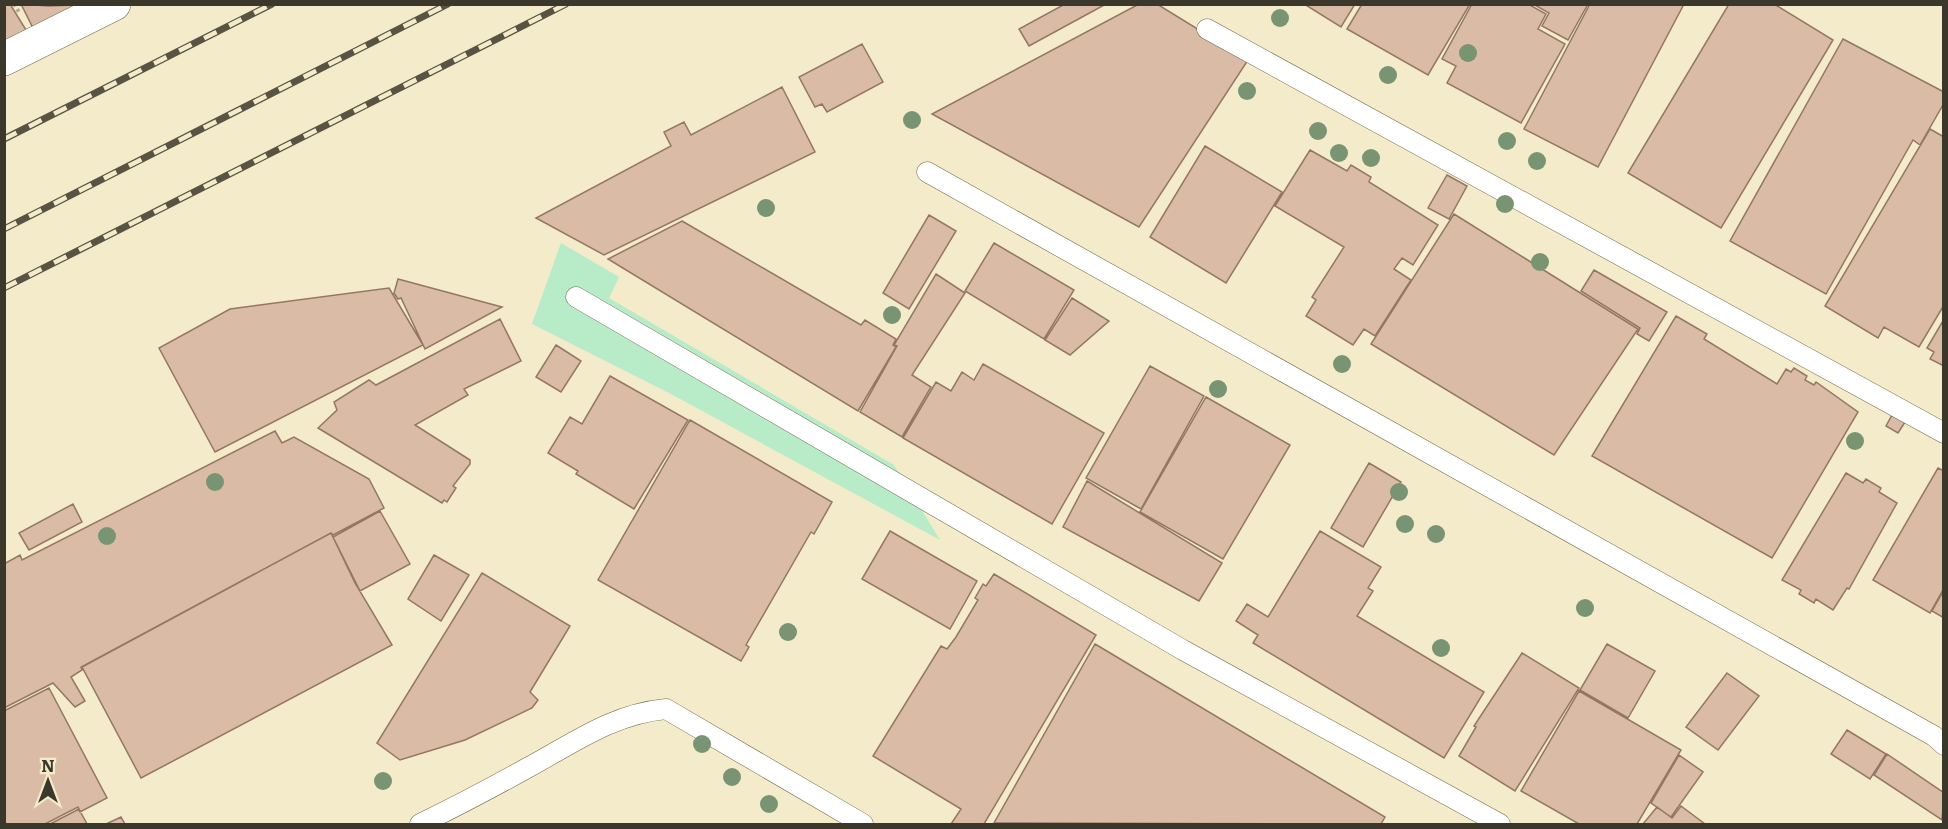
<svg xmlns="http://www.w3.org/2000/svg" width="1948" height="829" font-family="Literata,serif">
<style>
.green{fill:#b8ebc8}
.building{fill:#d9bba6;stroke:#937764;stroke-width:1.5}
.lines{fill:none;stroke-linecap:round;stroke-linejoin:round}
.service-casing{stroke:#6e6749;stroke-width:21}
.minor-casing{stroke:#6e6749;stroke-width:34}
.path{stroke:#b5ae93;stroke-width:4;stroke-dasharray:3 3;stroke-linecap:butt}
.service{stroke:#fff;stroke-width:20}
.minor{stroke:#fff;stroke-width:33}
.rail-casing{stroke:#585343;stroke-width:7}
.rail{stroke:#f3ebc9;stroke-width:4.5;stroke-dasharray:14;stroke-linecap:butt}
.tree{fill:#789473}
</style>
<rect width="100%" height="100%" fill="#f3ebc9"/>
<path class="green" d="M561 243 619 277 609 298 894 465 940 540 671 394 532 324Z"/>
<path class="building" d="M4 4H10L31 38 12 50 4 38Z
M21 4 48 6 102 4 37 36Z
M1065 4H1106L1029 46 1019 29Z
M1139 4H1157L1248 60 1139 227 932 114Z
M1304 4H1355L1341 27Z
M1362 4H1470L1428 75 1347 29Z
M1472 4H1528L1546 14 1538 29 1565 44 1521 123 1447 83 1456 66 1442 59Z
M1533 4H1588L1568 40 1542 26 1549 13Z
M1590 4H1684L1598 167 1524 129Z
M1729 4H1774L1833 40 1721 228 1628 173Z
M1843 39 1944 92V103L1920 145 1913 140 1826 294 1730 241Z
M862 44 883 82 827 112 822 104 815 107 799 77Z
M782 87 815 152 604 255 536 218 671 146 664 132 684 122 691 135Z
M1930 129 1944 137V305L1919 347 1884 327 1878 338 1825 306Z
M1205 146 1282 192 1226 283 1150 237Z
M1310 150 1347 171 1351 165 1371 177 1369 182 1438 225 1413 265 1402 258 1394 269 1411 280 1375 336 1364 329 1353 345 1306 316 1316 300 1312 297 1344 247 1275 206Z
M1447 175 1467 186 1449 219 1428 208Z
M1454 214 1638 329 1554 455 1371 344Z
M929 215 956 231 909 309 883 293Z
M682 221 861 325 865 320 896 339 893 345 896 347 858 411 608 259Z
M994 243 1074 290 1044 339 965 291Z
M1594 270 1667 312 1649 341 1637 334 1640 328 1581 291Z
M936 274 965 293 912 375 931 387 902 437 860 412 897 346 894 345Z
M398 279 502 307 425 349 401 298 398 299 394 293Z
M389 288 423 345 215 452 159 348 230 309Z
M1072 298 1109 321 1070 355 1045 340Z
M1676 316 1707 334 1704 339 1777 384 1786 369 1791 372 1794 368 1807 376 1805 380 1814 385 1816 382 1858 412 1772 558 1592 456Z
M500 319 521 361 464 389 468 395 415 425 470 460V464L453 486 456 488 447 502 444 500 442 503 318 428 337 410 334 402 369 380 376 385Z
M1944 319V366L1930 359 1934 352 1927 348Z
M556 345 581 361 561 392 536 377Z
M983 364 1104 433 1052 524 903 438 936 382 951 391 962 372 974 380Z
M1150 366 1204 396 1141 509 1086 478Z
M610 376 688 420 634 509 576 474 578 471 548 453 570 417 582 424Z
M1206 397 1290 445 1223 559 1140 512Z
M1892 415 1905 422 1898 433 1886 426Z
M690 420 832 502 814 534 811 532 746 645 749 647 741 661 598 580Z
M275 431 282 443 294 437 369 479 384 508 333 535 331 533 81 667 82 670 71 677 85 701 75 707 53 683 4 708V564L20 555 22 560Z
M1369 463 1401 482 1363 547 1331 528Z
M1938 468 1944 471V588L1930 613 1873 580Z
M1846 473 1863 483 1866 479 1881 488 1879 492 1897 503 1849 589 1847 588 1833 610 1816 599 1814 603 1799 594 1801 590 1782 580Z
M1087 481 1222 563 1199 601 1063 527Z
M73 504 82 522 29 550 19 533Z
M380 511 410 564 360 591 333 537Z
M890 531 977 581 950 629 862 579Z
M1320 531 1381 567 1368 588 1373 591 1357 616 1484 692 1444 758 1253 643 1258 635 1236 621 1247 604 1268 617Z
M331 533 355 583 392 645 141 778 82 667Z
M434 555 469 575 441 621 408 599Z
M482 573 570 626 530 692 538 700 532 708 465 740 400 760 377 743Z
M994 574 1096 635 984 824H951L961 809 873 756 941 646 947 649 956 637 978 600 975 598 983 584 986 586Z
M1944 590V618L1932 611Z
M1095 644 1385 817 1381 824 994 823Z
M1607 644 1655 671 1628 718 1580 690Z
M1522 653 1579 688 1515 791 1459 756 1476 727 1474 726Z
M1727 673 1759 696 1718 750 1686 727Z
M49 688 107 798 80 812 78 807 45 824H4V711Z
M1579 691 1681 750 1637 824H1579L1521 791Z
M1847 730 1886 754 1870 779 1831 754Z
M1887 754 1944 793 1942 820 1874 775Z
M1679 755 1703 772 1671 817 1651 803Z
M1681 806 1705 824H1643L1657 807 1672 818Z
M79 809 87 824H50Z
M121 817 125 824H106Z"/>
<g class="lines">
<defs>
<path id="service" d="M1207 29 1944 433
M927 172 1934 736 1944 745
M576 297 1183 650 1500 824
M420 824C457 806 493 787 529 767 575 742 613 714 666 709L863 824"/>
<path id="minor" d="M4 59 114 4"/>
</defs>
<use href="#service" class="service-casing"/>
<use href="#minor" class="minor-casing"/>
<path class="path" d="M14 4 20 14"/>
<use href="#service" class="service"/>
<use href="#minor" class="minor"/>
<defs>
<path id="rail" d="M4 139 272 4
M4 229 448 4
M4 288 566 4"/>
</defs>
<use href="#rail" class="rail-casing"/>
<use href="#rail" class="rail"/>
</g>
<g class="tree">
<circle cx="1280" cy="18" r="9"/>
<circle cx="1468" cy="53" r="9"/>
<circle cx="1388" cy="75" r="9"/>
<circle cx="1247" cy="91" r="9"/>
<circle cx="912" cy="120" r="9"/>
<circle cx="1318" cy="131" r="9"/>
<circle cx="1507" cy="141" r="9"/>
<circle cx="1339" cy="153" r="9"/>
<circle cx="1371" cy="158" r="9"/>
<circle cx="1537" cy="161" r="9"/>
<circle cx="1505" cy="204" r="9"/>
<circle cx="766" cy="208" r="9"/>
<circle cx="1540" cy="262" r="9"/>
<circle cx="892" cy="315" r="9"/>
<circle cx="1342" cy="364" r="9"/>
<circle cx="1218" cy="389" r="9"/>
<circle cx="1855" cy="441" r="9"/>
<circle cx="215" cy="482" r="9"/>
<circle cx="1399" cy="492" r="9"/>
<circle cx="1405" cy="524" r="9"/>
<circle cx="1436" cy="534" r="9"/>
<circle cx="107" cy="536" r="9"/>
<circle cx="1585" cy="608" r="9"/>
<circle cx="788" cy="632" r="9"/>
<circle cx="1441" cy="648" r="9"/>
<circle cx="702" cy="744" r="9"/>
<circle cx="732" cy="777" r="9"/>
<circle cx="383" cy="781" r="9"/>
<circle cx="769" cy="804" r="9"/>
</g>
<rect width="1948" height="829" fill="none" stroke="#3b372a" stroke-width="12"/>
<g transform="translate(48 781)" stroke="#f3ebc9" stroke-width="4.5" paint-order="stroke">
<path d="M0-4.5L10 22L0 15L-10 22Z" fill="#3b372a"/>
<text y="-9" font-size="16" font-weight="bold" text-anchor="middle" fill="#3b372a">N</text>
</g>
</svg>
